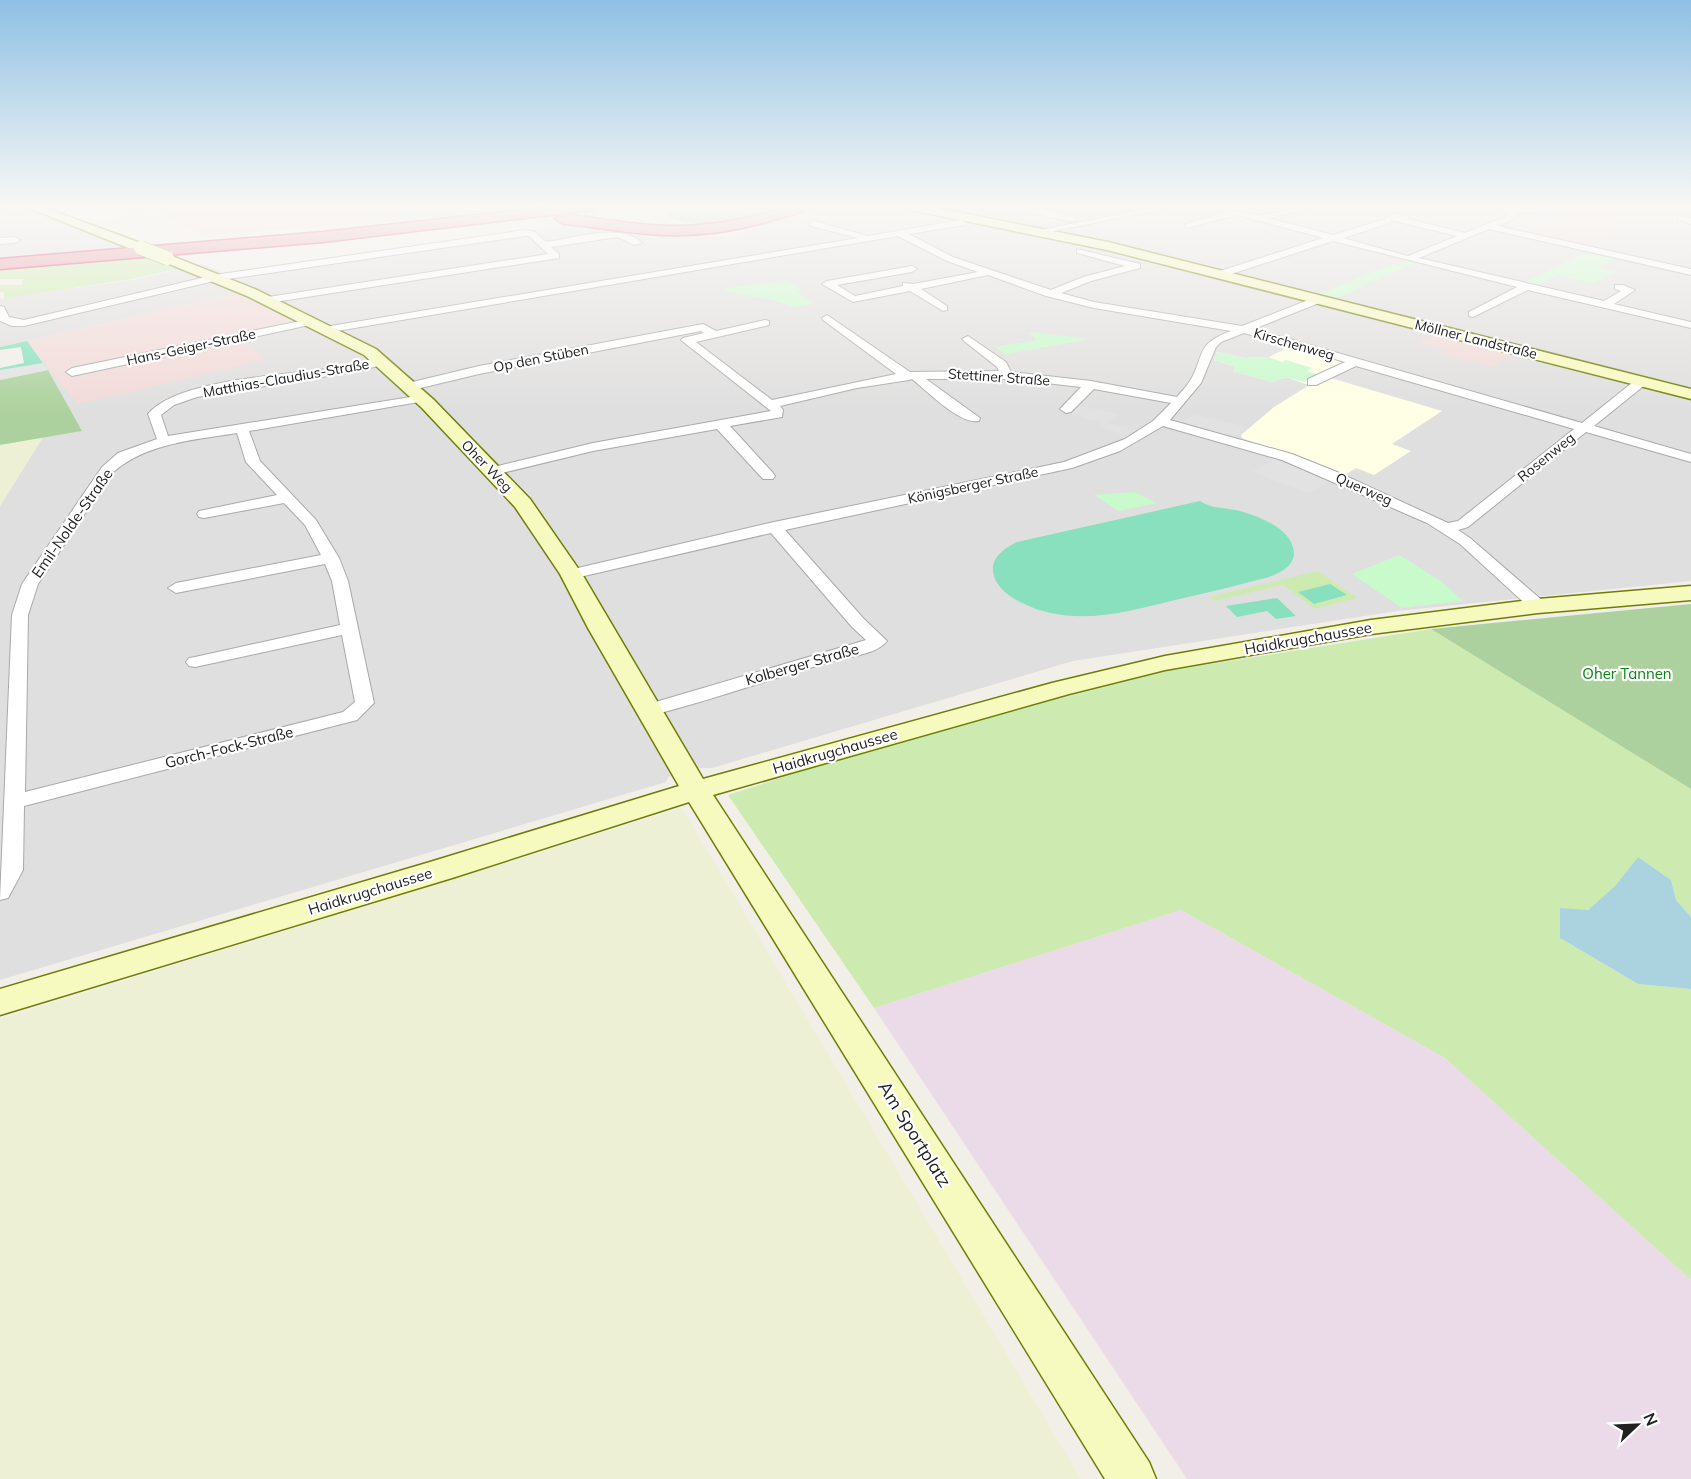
<svg xmlns="http://www.w3.org/2000/svg" width="1691" height="1479" font-family="Mulish,sans-serif">
<style>
.residential{fill:#e0dfdf;fill-rule:evenodd}
.commercial{fill:#f2dad9}
.industrial{fill:#ebdbe8}
.education{fill:#ffffe5}
.farmland{fill:#eef0d5}
.grass{fill:#cdebb0}
.forest{fill:#add19e}
.park{fill:#c8facc}
.pitch{fill:#88e0be}
.parking{fill:#e2e2e2}
.water{fill:#aad3df}
.lines{fill:none;stroke-linecap:round;stroke-linejoin:round}
.street-casing{stroke:#a9a9a9;stroke-width:2}
.secondary-casing{stroke:#707d05;stroke-width:3}
.highway-casing{stroke:#dc2a67;stroke-width:3}
.street{fill:#fff;fill-rule:evenodd}
.secondary{fill:#f7fabf;fill-rule:evenodd}
.highway{fill:#e892a2;fill-rule:evenodd}
.secondary-bridge-casing{stroke:#707d05;stroke-width:15;stroke-linecap:butt}
.secondary-bridge{stroke:#f7fabf;stroke-width:14}
.labels{text-anchor:middle;dominant-baseline:central;stroke-width:4.5;stroke-linejoin:round;paint-order:stroke}
.far-street-label{font-size:14px;fill:#222;stroke:#fff}
.street-label{font-size:15px;fill:#222;stroke:#fff}
.park-label{font-size:15px;fill:#0c8416;stroke:#fff}
.near-street-label{font-size:18px;fill:#222;stroke:#fff}
</style>
<rect width="100%" height="100%" fill="#f2efe9"/>
<path class="residential" d="M0 206H26L125 244 124 249 0 258Z
M810 206H897L1034 232 1691 397V581L1397 611 1073 661 712 768H698L668 777 666 782 0 980V506L43 437 81 431 48 370 27 341 0 347V299L133 280 202 264 223 273 548 227 596 229 667 237 732 236ZM240 293V339L265 360 27 341Z
M983 206H1691V390L1054 230 955 211ZM1619 224 1611 228 1615 230 1605 237 1586 247 1503 226Z"/>
<path class="commercial" d="M127 206H532L449 216 203 236 153 210 127 215 113 209Z
M1563 211 1620 223 1612 227 1615 229 1605 237 1586 247 1502 227 1523 215Z
M240 293 303 326 241 339 266 360 78 404 27 341Z
M1436 335 1513 355 1493 367 1441 354 1447 350 1417 342Z"/>
<path class="industrial" d="M1181 910 1445 1058 1691 1280V1479H1187L874 1008Z"/>
<path class="education" d="M47 206H127L114 209 127 215 87 221 74 217 107 209 102 207 66 214Z
M1293 345 1352 362 1306 384 1286 377 1272 382 1233 371 1236 367 1214 360 1217 352 1244 358 1269 357Z
M1324 376 1442 411 1392 444 1411 451 1374 475 1356 468 1343 476 1242 438 1241 435 1274 407Z"/>
<path class="farmland" d="M43 437 0 506V445Z
M682 808 1081 1479H0V1019Z"/>
<path class="grass" d="M143 256 177 269 131 279 4 299V292H0V285H22L23 279H0V266Z
M1318 571 1357 598 1315 609 1283 585 1215 601 1209 597Z
M1431 629 1691 789V917L1676 900 1671 880 1638 857 1615 886 1587 911 1560 908V938L1638 984 1691 989V1280L1445 1058 1181 910 874 1008 728 795 908 737 1172 670Z"/>
<path class="forest" d="M667 206H788C751 220 707 233 668 217L663 209Z
M48 370 82 431 0 445V380Z
M1691 604V789L1431 629Z"/>
<path class="park" d="M1588 251 1618 258 1599 267 1617 272 1592 284 1558 275 1538 286 1524 283Z
M1410 260 1418 262 1335 299 1317 295 1393 264 1398 265Z
M787 280 801 289 796 291 814 304 792 308C782 299 736 295 721 289Z
M1029 332 1091 339 1006 354 995 347 1036 340Z
M1217 352 1244 358 1269 357 1282 362 1286 360 1312 368 1307 371 1319 375 1304 382 1286 377 1272 382 1233 371 1236 367 1214 360Z
M1134 492 1157 503 1118 511 1094 495Z
M1399 555 1441 581 1463 601 1402 608 1352 574Z"/>
<path class="pitch" d="M27 341 48 370 0 380V368L24 363 21 347 0 350V347Z
M1200 501C1210 508 1224 508 1236 510 1256 515 1293 528 1294 553 1294 566 1280 573 1269 577 1238 585 1207 593 1175 600 1123 613 1071 628 1020 602 1008 596 995 586 993 572 991 557 1005 548 1017 542Z
M1330 584 1347 595 1314 604 1298 592Z
M1277 598 1296 616 1276 619 1267 611 1237 617 1226 606Z"/>
<path class="parking" d="M1526 215 1565 223 1553 228 1531 223 1525 226 1534 229 1547 232 1560 227 1577 231 1561 237 1505 225H1513Z
M43 363 48 370 0 380V370Z
M1074 405 1118 414 1109 423 1136 430 1123 436 1101 426 1099 422 1069 414 1074 411 1069 409Z
M1193 414 1246 427 1235 437 1181 424Z
M1274 460 1331 480 1309 493 1252 472Z"/>
<path class="water" d="M1638 857 1671 880 1676 900 1691 917V989L1638 984 1560 938V908L1588 910 1615 886Z"/>
<g class="lines">
<defs>
<path id="street" d="M0 206H13L0 210Z
M1026 206 1073 216 1077 219 1073 222 1023 211V207Z
M1161 206H1177L1040 234 1035 231Z
M1210 206C1227 204 1240 214 1257 215 1275 215 1295 206 1314 206L1313 208 1268 218 1333 235 1388 218V215C1394 214 1405 213 1409 217L1408 219 1465 233 1507 216 1508 211 1496 206 1528 209 1560 206 1542 212 1516 213 1514 219 1498 226 1691 269V275L1489 229 1419 258 1604 301 1621 291 1615 289V285H1623L1635 290 1614 304 1691 322V328L1528 290 1473 317 1469 316V312L1517 287 1333 241 1225 276H1217V272L1323 238 1237 215 1186 228V224L1227 212ZM1391 220 1457 236 1408 256 1343 238 1390 223Z
M1678 216 1691 218V224L1678 220Z
M961 220 966 223 964 225 909 234 953 257 1051 290 1083 277 1125 266 1077 253V249L1140 264V268L1091 281 1061 293 1094 302 1242 326 1316 297H1324V301L1254 329 1582 423 1638 378H1646V384L1594 426 1691 454V462L1586 432 1468 527 1458 530 1470 538 1544 602 1546 606 1538 611 1532 610 1460 544 1427 523 1282 460 1163 426 1120 451 1072 468 785 530 864 619 887 641C878 653 854 656 840 659 776 677 713 700 649 716L642 714 640 710 642 706 866 640 852 627 771 533 571 579 565 577 563 574 565 571 774 522 1064 462 1125 439 1153 421 1171 403 1094 389 1071 412 1066 413 1060 409 1081 387 1011 379H926L980 418 979 421C960 425 927 391 912 379L909 380 857 388 780 406 783 410 782 417 730 426 773 473 775 476 773 479H763L717 429 593 451 494 475 489 474 487 471 489 468 593 443 771 411 681 340 683 338 704 333 701 331 479 374 408 391 404 390 402 387 404 384 479 366 703 324 716 331 765 320 769 321V325L696 342 772 400 896 374 823 320 822 318 827 315 910 372 999 371 997 367 964 341 962 339 968 336 1006 362 1011 372 1091 381 1177 397C1181 392 1186 387 1190 381 1206 354 1194 345 1231 331L1094 308 1046 296 988 275 921 289 947 306V310L943 311 910 291 853 302 822 284 827 281 912 266 917 269 912 272 837 285 855 296 903 286V283L913 284 978 272 947 261 898 236 325 333 319 330 325 327 858 238 811 226 809 224 814 221 868 236ZM1244 333 1345 362 1308 379V385H1316L1356 366 1574 429 1458 521 1448 523 1337 472 1292 454 1170 420 1201 383 1216 347 1221 342Z
M525 230 535 232 546 242C573 238 621 222 642 243L634 245 618 237 551 247 559 254V258L268 303 263 300 268 297 548 254 529 236H525L214 281 24 326H12L0 321V306L4 307 9 317 24 320 214 275Z
M0 238 15 237 20 240 15 243 0 244Z
M310 319 316 322 314 324 72 376 66 372 72 368Z
M381 357 387 361 385 364 359 371 197 397 174 405 161 415 168 436 423 395 425 398 419 402 249 431 260 461 316 520 339 558 348 581 374 703 357 720 24 806 23 870 8 898 0 900 12 615 22 584 102 467 118 453 157 439 148 414C176 380 283 375 327 369 346 366 363 362 381 357ZM237 433 246 462 277 495 199 511 197 514 199 517 204 518 284 503 305 525 321 555 176 583 168 588 176 593 325 564 332 581 340 625 195 657 189 658 186 662 189 666 195 667 342 635 355 702 343 712 25 792 28 615 38 584 112 473C146 443 194 440 237 433Z"/>
<path id="secondary" d="M24 206H40L146 245 148 248 141 252 136 251Z
M905 206H927L1108 242 1691 389V399L1107 250 911 210Z
M167 254 257 290 376 349 434 400 530 499 582 574 703 779 1052 683 1165 656 1371 620 1538 599 1691 586V600L1538 613 1371 634 1165 670 1069 694 713 795 1149 1462 1156 1479H1105L689 802 452 878 0 1015V989L430 862 679 786 588 628 560 574 515 507 422 408 364 355 247 296 162 261 160 258 162 255Z"/>
<path id="highway" d="M557 206H599L592 210 323 242 0 269V259L323 232Z
M789 206H809C803 214 786 216 776 219 735 232 692 238 649 234 620 232 592 226 563 224L555 219 563 214C592 217 622 223 651 225 698 229 744 221 789 206Z"/>
</defs>
<use href="#street" class="street-casing"/>
<use href="#secondary" class="secondary-casing"/>
<use href="#highway" class="highway-casing"/>
<use href="#street" class="street"/>
<use href="#secondary" class="secondary"/>
<use href="#highway" class="highway"/>
<defs>
<path id="secondary-bridge" d="M141 248 167 258"/>
</defs>
<use href="#secondary-bridge" class="secondary-bridge-casing"/>
<use href="#secondary-bridge" class="secondary-bridge"/>
</g>
<linearGradient id="sky" x2="0" y2="1"><stop stop-color="#8fc0e4"/><stop offset="0.5" stop-color="#f9f8f5"/><stop offset="1" stop-color="#f9f8f5" stop-opacity="0"/></linearGradient>
<rect width="1691" height="413" fill="url(#sky)"/>
<g class="labels">
<g class="far-street-label">
<text transform="translate(1476 339) rotate(14)">Möllner Landstraße</text>
<text transform="translate(1294 344) rotate(16)">Kirschenweg</text>
<text transform="translate(191 347) rotate(-12)">Hans-Geiger-Straße</text>
<text transform="translate(541 358) rotate(-11)">Op den Stüben</text>
<text transform="translate(999 377) rotate(4)">Stettiner Straße</text>
<text transform="translate(286 378) rotate(-10)">Matthias-Claudius-Straße</text>
<text transform="translate(1546 457) rotate(-39)">Rosenweg</text>
<text transform="translate(487 466) rotate(46)">Oher Weg</text>
<text transform="translate(973 485) rotate(-12)">Königsberger Straße</text>
<text transform="translate(1364 489) rotate(24)">Querweg</text>
</g>
<g class="street-label">
<text transform="translate(72 523) rotate(-55)">Emil-Nolde-Straße</text>
<text transform="translate(1308 638) rotate(-10)">Haidkrugchaussee</text>
<text transform="translate(802 664) rotate(-16)">Kolberger Straße</text>
<text transform="translate(229 747) rotate(-14)">Gorch-Fock-Straße</text>
<text transform="translate(835 751) rotate(-16)">Haidkrugchaussee</text>
<text transform="translate(370 891) rotate(-17)">Haidkrugchaussee</text>
</g>
<g class="park-label">
<text x="1627" y="673">Oher Tannen</text>
</g>
<g class="near-street-label">
<text transform="translate(915 1134) rotate(58)">Am Sportplatz</text>
</g>
</g>
<g transform="translate(1637 1425) rotate(67)" stroke="#ffffff" stroke-width="4.5" paint-order="stroke">
<path d="M0-4.5L10 22L0 15L-10 22Z" fill="#222222"/>
<text y="-9" font-size="16" font-weight="bold" text-anchor="middle" fill="#222222">N</text>
</g>
</svg>
